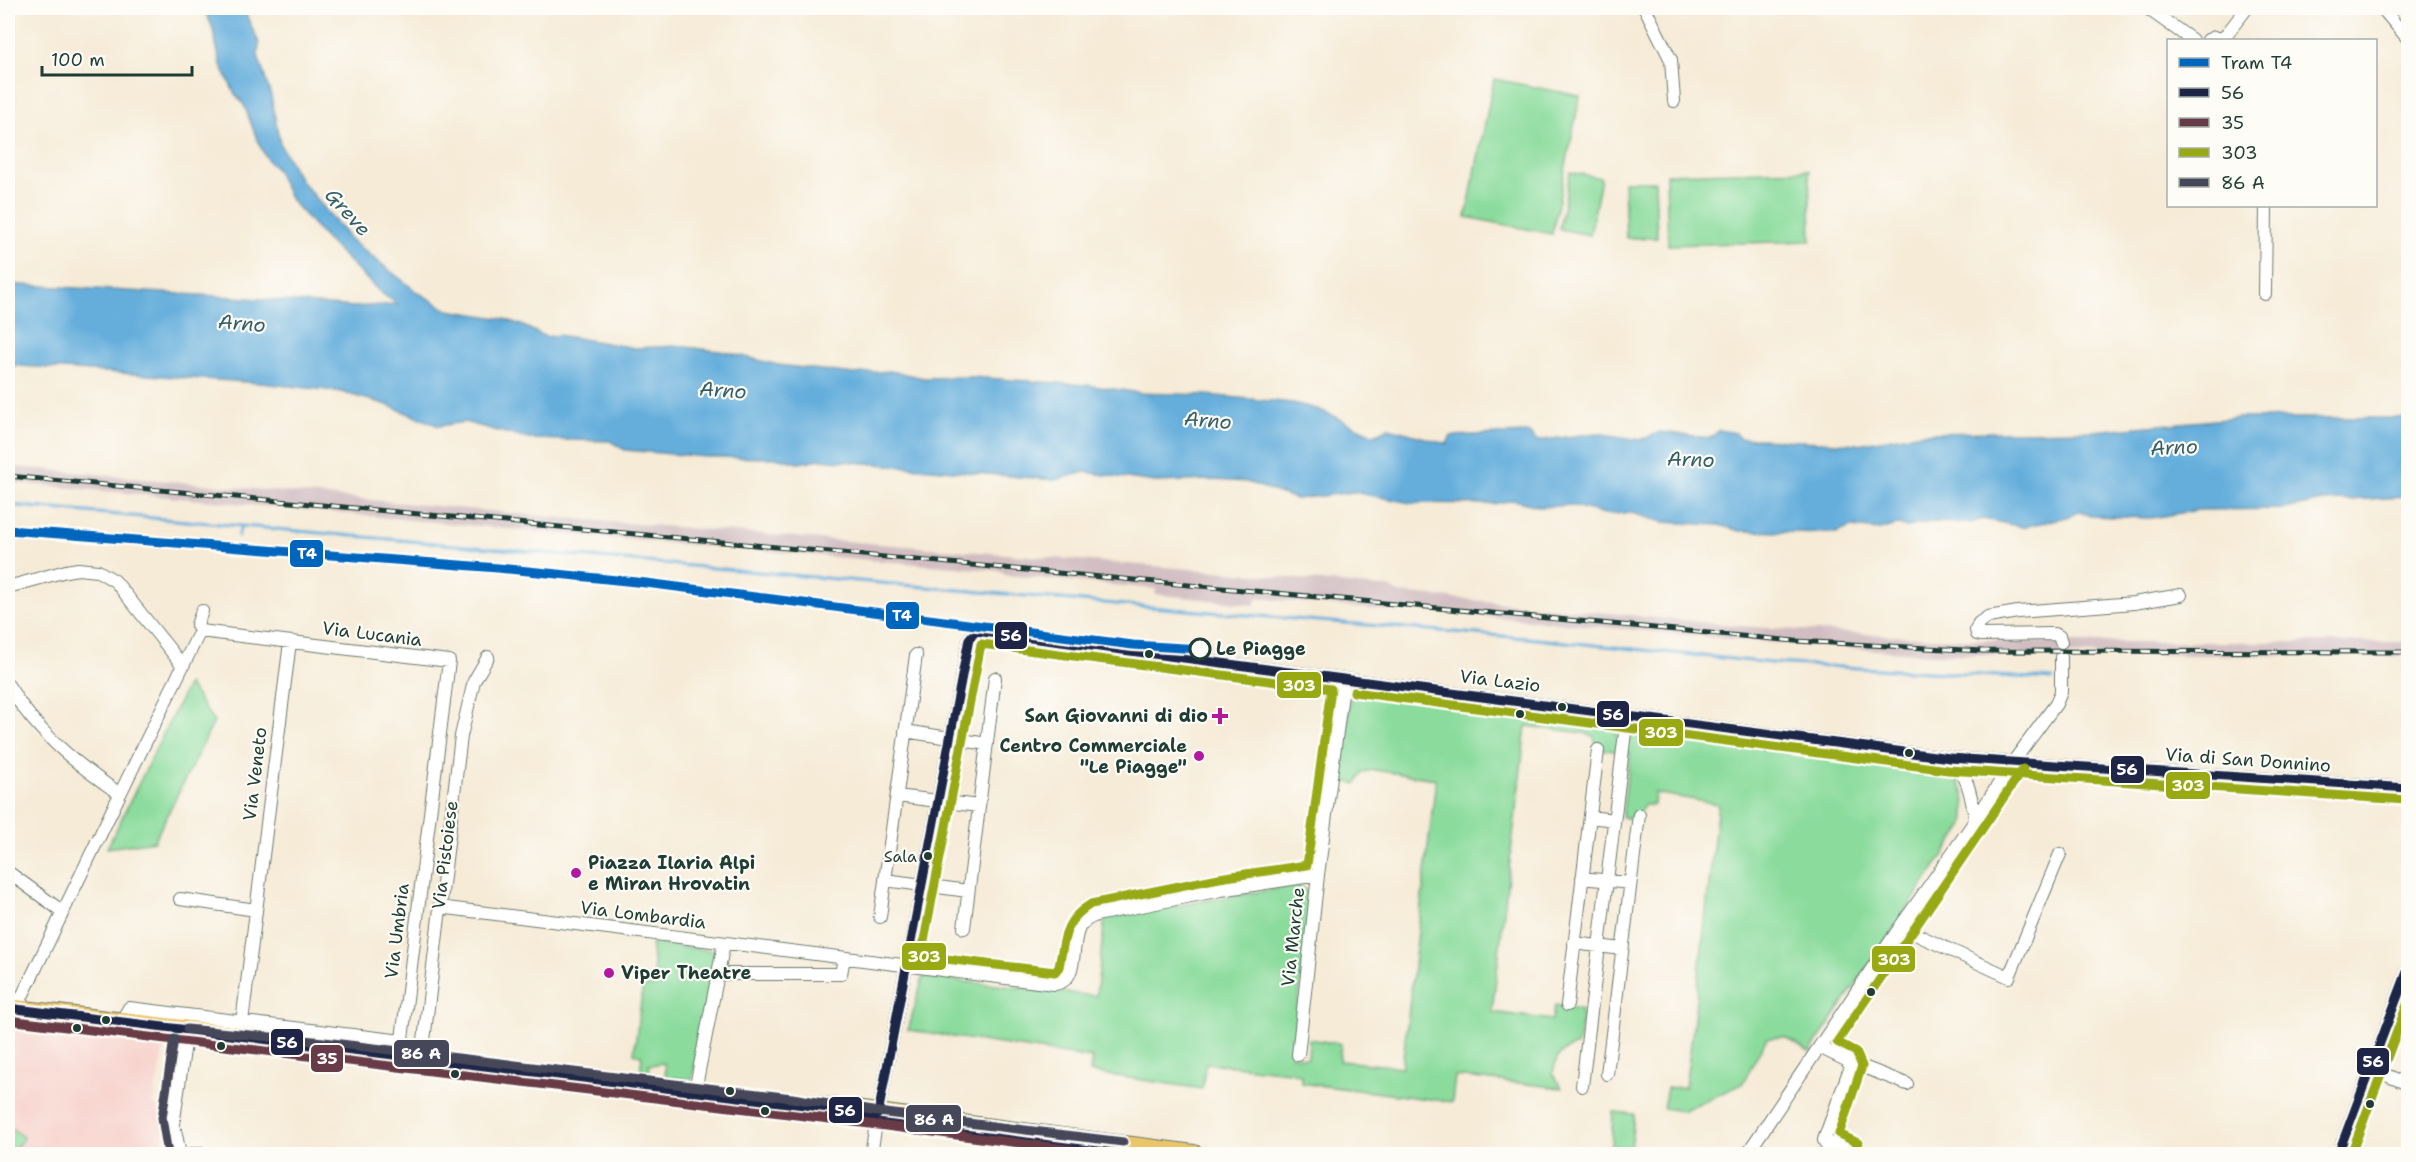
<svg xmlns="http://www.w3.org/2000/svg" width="2416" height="1162" font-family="'Shantell Sans',sans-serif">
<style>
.built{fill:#f7d0ca}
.industrial{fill:#d2bec2}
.green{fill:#8adb9c;stroke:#548c68;stroke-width:1.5}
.water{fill:#65aedc;stroke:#427688;stroke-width:1.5}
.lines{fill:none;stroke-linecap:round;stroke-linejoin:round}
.stream{stroke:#65aedc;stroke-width:3}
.street-casing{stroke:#6a7a6d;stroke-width:14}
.primary-casing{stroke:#6a7a6d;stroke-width:20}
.street{stroke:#fff;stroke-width:12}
.primary{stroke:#ebc669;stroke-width:18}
.rail-casing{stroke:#1f3d34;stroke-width:5}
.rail{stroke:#fdfcf7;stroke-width:3;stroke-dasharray:9;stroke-linecap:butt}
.bus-1-casing{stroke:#fdfcf7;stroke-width:14}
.bus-2-casing{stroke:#fdfcf7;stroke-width:14}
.bus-3-casing{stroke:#fdfcf7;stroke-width:14}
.bus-4-casing{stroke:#fdfcf7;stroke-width:14}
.bus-1{stroke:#1f2547;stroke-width:9}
.bus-2{stroke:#673b47;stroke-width:9}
.bus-3{stroke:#98a912;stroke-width:9}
.bus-4{stroke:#47475a;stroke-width:9}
.tram-1-casing{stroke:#fdfcf7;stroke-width:14}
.tram-1{stroke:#0065bd;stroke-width:9}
.stop-dot{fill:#fdfcf7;stroke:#1f3d34;stroke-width:3}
.bus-dot{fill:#1f3d34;stroke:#fdfcf7;stroke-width:2}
.poi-dot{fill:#b5179e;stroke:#fdfcf7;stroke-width:2}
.labels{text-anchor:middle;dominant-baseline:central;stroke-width:4.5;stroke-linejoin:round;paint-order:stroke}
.bus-label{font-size:16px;fill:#1f3d34;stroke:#fdfcf7;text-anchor:end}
.street-label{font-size:18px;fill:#1f3d34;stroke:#fdfcf7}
.stop-label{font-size:18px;font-weight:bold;fill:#1f3d34;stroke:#fdfcf7;text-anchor:start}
.poi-label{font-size:18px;font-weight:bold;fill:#1f3d34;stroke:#fdfcf7;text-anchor:end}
.water-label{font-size:20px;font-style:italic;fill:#345f66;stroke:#fdfcf7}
.line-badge{stroke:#fdfcf7;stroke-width:2}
.badge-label{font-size:16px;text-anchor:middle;font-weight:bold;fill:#fff}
</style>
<rect width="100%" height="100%" fill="#fdfcf7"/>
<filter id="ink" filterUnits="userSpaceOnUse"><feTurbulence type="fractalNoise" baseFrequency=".0167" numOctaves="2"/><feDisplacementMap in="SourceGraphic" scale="12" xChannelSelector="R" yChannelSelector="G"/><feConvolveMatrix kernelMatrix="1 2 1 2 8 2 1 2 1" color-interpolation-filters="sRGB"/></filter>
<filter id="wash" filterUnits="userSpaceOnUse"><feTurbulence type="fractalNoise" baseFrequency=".008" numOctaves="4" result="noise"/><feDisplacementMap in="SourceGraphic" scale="24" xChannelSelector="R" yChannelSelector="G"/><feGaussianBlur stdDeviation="1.35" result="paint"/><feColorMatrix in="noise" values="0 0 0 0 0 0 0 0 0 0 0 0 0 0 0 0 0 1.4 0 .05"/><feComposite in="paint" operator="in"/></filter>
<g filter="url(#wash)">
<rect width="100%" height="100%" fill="#f6ebd7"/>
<path class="built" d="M9 1030 164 1046 153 1103 167 1121 159 1154H8Z"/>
<path class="industrial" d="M8 466 574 519 1251 574 1390 588 1400 593 1752 627 1931 638 2038 642H2408V656L1930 654 1752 641 1399 608 1389 611 1256 598 1255 605 1155 594 1156 589 1006 575 1001 571 573 535 8 482Z"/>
<path class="green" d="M1494 79 1580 96 1552 234 1466 217Z
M1809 170 1811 241 1668 245 1666 174Z
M1570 172 1601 178 1590 235 1559 229Z
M1624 181H1655L1657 238H1626Z
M188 684 214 722 154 841 107 848Z
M1359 690 1581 720 1582 716 1614 720 1617 727 1616 735 1631 737 1638 726H1653L1652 731 1918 765 1921 762C1959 768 1969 789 1964 825L1810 1052 1785 1037 1767 1038 1742 1084 1682 1111 1663 1108 1667 1088 1685 1087 1692 1036 1718 804 1655 793 1654 805H1644L1635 819 1622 817 1630 753 1599 749 1593 736 1584 733 1526 726 1492 1012 1552 1020 1555 1005 1580 1009 1582 1016 1578 1045C1559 1051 1557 1054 1553 1073L1562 1088 1455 1076 1452 1102 1301 1083V1075L1290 1072 1206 1063 1202 1089 1090 1072 1092 1058 908 1030 923 977 1096 996 1105 918 1298 885 1305 889 1311 897 1292 1056 1308 1058 1309 1039 1341 1044 1339 1061 1402 1067 1436 779 1374 770 1363 772 1356 784 1340 780 1351 695Z
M651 943 717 951 692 1080 666 1077 664 1063 649 1065 650 1076 640 1075 642 1056 634 1053 643 986 656 987Z
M1613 1112 1634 1114 1631 1148 1611 1147Z
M8 1125 24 1138 10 1154H8Z"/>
<path class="water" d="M203 8H243L259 43 258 56 271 96 280 144 299 178 351 240 417 292 448 310 504 319 519 324 546 337 559 335 635 348 678 346 726 352 778 365 854 374 890 371 924 378 972 377 1086 385 1141 393 1206 395 1293 403 1320 410 1374 435 1389 428 1447 444 1451 436 1529 433 1537 441 1596 433 1641 440 1660 432 1711 438 1719 430 1736 433 1739 438 1858 444 1922 433 2093 431 2237 418H2408V497L2323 501 2285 509 2198 510 2151 518 2090 516 2080 511 2067 517 2023 527 1983 519 1970 523 1930 522 1908 527 1897 525 1880 530 1852 527 1836 533 1740 531 1719 525 1663 522 1632 513 1605 514 1570 505 1542 507 1514 500 1493 504 1411 503 1353 492 1296 499 1247 482 1213 480 1155 482 1085 472 1055 480 820 459 799 463 779 458 707 457 625 450 610 441 529 439 464 422 439 426 385 404 337 391 260 383 8 365V284L233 297 354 307 397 304 381 293 325 238 291 200 276 169 268 161 259 144 244 105 235 94 221 65 212 26Z"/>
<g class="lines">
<path class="stream" d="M8 505 1138 606 1526 638 1771 663 2053 679
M238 536 241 526"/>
</g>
</g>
<g filter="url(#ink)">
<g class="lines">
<defs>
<path id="street" d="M1645 8 1671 60 1674 101
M2147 8 2192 40
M2382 8 2408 39
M2208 40 2215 37 2223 40
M2222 40 2247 8
M2265 294 2266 206
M8 587 66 571 78 569 98 571 115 581 183 666
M200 631 449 661 400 1055
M2061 642 2059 636 2054 634 1981 635 1977 634 1976 630 1979 623 1988 617 2018 612 2134 603 2181 595
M8 685C36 732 76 764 120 794L16 1009
M905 731 987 744
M1950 758C1968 774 1971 795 1975 818
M120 794 200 631 197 625 202 611
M897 796 979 806
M1590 817 1614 820
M8 872 63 912
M1582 878 1630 883
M885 880 968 891
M180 899 256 910
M439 907 1054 984C1081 981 1069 944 1080 926 1084 920 1090 918 1096 915L1221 890 1318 875
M880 917 916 655
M1900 927 2009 977 2060 854
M964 928 995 678
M1574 943 1622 949
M718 974H841L844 958
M1567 1005 1598 750
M121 1022 129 1008 402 1041
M242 1022 290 642
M1819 1047 1848 1061 1850 1068 1824 1140 1831 1154
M1298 1055 1318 875 1344 679
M1848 1061 1907 1084
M421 1065 461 736 474 681 488 657
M2371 1069 2408 1084
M1607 1074 1639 815
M1582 1086 1627 716
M695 1091 724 943
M878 1114 969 639 976 631 1950 758 2408 788
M175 1130 180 1154
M1824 1140 1853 1154
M166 1154 174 1119 187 1030
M183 1154H216
M871 1154 876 1124
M1747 1154 1900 927 1970 828 2013 762 2056 704 2061 692V657
M2338 1154 2408 969"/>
<path id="primary" d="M8 1008 847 1109 1194 1154"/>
</defs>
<use href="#street" class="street-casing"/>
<use href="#primary" class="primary-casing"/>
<use href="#street" class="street"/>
<use href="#primary" class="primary"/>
<defs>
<path id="rail" d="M8 476 1795 641 1983 651 2408 652"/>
</defs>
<use href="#rail" class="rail-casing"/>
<use href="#rail" class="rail"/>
<defs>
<path id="bus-1" d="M8 1008 878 1114 969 639 976 631 1950 758 2408 788
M846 1119 1122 1154
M2338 1154 2408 969"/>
<path id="bus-2" d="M8 1020 846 1121 1105 1154"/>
<path id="bus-3" d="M981 644 1331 689 1307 865 1219 878 1091 904C1063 921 1065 938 1059 967L1055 972 921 956Z
M1354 692 1948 770 2407 800
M1858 1143 1839 1134 1862 1066 1856 1052 1837 1042 2023 769
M2351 1154 2408 1002"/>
<path id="bus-4" d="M187 1029 324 1042 792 1098 878 1112 1123 1142
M168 1154 162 1118 174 1039"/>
</defs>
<use href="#bus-1" class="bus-1-casing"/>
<use href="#bus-2" class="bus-2-casing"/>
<use href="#bus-3" class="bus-3-casing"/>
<use href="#bus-4" class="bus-4-casing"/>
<use href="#bus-1" class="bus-1"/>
<use href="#bus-2" class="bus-2"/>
<use href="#bus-3" class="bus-3"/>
<use href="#bus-4" class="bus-4"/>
<defs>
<path id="tram-1" d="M8 530 498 568 646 583 1133 645 1200 649"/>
</defs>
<use href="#tram-1" class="tram-1-casing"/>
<use href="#tram-1" class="tram-1"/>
</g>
</g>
<circle class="stop-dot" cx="1200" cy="649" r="10"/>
<g class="bus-dot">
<circle cx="1149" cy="654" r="5"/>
<circle cx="1562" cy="707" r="5"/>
<circle cx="1520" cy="714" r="5"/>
<circle cx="1909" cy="753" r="5"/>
<circle cx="928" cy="856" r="5"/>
<circle cx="1871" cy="992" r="5"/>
<circle cx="106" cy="1020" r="5"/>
<circle cx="77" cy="1028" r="5"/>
<circle cx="221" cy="1046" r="5"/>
<circle cx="455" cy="1074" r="5"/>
<circle cx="730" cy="1091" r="5"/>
<circle cx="2370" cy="1104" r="5"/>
<circle cx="765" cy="1111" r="5"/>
</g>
<g class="poi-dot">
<path d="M1217 707h6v6h6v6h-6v6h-6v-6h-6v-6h6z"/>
<circle cx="1199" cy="756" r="6"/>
<circle cx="576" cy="873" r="6"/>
<circle cx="609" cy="973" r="6"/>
</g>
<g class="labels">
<g class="bus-label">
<text x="917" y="856">Sala</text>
</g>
<g class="street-label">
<text transform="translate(372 634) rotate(7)">Via Lucania</text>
<text transform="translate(1500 681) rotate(7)">Via Lazio</text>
<text transform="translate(2248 760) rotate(4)">Via di San Donnino</text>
<text transform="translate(255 774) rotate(-83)">Via Veneto</text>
<text transform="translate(445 855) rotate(-83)">Via Pistoiese</text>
<text transform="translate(643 915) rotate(7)">Via Lombardia</text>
<text transform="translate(397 931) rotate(-83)">Via Umbria</text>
<text transform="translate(1293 937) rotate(-84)">Via Marche</text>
</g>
<g class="stop-label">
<text x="1216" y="649">Le Piagge</text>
</g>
<g class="poi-label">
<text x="1208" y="716">San Giovanni di dio</text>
<text x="1187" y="746">Centro Commerciale<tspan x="1187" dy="21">"Le Piagge"</tspan></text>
<text x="588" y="863" text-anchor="start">Piazza Ilaria Alpi<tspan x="588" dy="21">e Miran Hrovatin</tspan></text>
<text x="621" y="973" text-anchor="start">Viper Theatre</text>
</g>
<g class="water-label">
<text transform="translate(348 212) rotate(48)">Greve</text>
<text transform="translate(242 323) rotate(5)">Arno</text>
<text transform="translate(723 390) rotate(4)">Arno</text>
<text transform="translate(1208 420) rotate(5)">Arno</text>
<text transform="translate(2174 447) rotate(-3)">Arno</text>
<text transform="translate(1691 459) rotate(2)">Arno</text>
</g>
</g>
<g class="line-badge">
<rect x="289" y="539" width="35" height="29" rx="6" fill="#0065bd"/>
<rect x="885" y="601" width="35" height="29" rx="6" fill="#0065bd"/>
<rect x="994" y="621" width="34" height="29" rx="6" fill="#1f2547"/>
<rect x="1276" y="671" width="46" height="28" rx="6" fill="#98a912"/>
<rect x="1596" y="700" width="34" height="28" rx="6" fill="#1f2547"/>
<rect x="1638" y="718" width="46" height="29" rx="6" fill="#98a912"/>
<rect x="2110" y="755" width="35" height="29" rx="6" fill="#1f2547"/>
<rect x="2165" y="771" width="46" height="29" rx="6" fill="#98a912"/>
<rect x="901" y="942" width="46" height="29" rx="6" fill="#98a912"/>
<rect x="1871" y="945" width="45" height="28" rx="6" fill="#98a912"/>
<rect x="270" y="1028" width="34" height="28" rx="6" fill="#1f2547"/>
<rect x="393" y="1039" width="57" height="29" rx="6" fill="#47475a"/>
<rect x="310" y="1044" width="34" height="29" rx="6" fill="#673b47"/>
<rect x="2356" y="1047" width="34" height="29" rx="6" fill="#1f2547"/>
<rect x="828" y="1096" width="35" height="28" rx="6" fill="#1f2547"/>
<rect x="905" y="1104" width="57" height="29" rx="6" fill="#47475a"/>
</g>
<g class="badge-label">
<text x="307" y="559">T4</text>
<text x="902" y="621">T4</text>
<text x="1011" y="641">56</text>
<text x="1299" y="691">303</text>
<text x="1613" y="720">56</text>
<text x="1661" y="738">303</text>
<text x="2127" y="775">56</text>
<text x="2188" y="791">303</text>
<text x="924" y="962">303</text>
<text x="1894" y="965">303</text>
<text x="287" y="1048">56</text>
<text x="421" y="1059">86 A</text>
<text x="327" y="1064">35</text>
<text x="2373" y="1067">56</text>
<text x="845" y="1116">56</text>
<text x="934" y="1125">86 A</text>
</g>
<rect width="2416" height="1162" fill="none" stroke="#fdfcf7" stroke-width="30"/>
<rect x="2167" y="39" width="210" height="168" fill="#fdfcf7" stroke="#a4b0a9" stroke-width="1.5"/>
<rect x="2179" y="58" width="30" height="9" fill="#0065bd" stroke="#a4b0a9" stroke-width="1.5"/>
<text x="2221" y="69" font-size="18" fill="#1f3d34">Tram T4</text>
<rect x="2179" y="88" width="30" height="9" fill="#1f2547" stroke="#a4b0a9" stroke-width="1.5"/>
<text x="2221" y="99" font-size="18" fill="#1f3d34">56</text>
<rect x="2179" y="118" width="30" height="9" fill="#673b47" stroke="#a4b0a9" stroke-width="1.5"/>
<text x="2221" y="129" font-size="18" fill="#1f3d34">35</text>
<rect x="2179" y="148" width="30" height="9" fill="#98a912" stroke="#a4b0a9" stroke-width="1.5"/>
<text x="2221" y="159" font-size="18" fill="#1f3d34">303</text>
<rect x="2179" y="178" width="30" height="9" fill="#47475a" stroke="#a4b0a9" stroke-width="1.5"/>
<text x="2221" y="189" font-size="18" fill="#1f3d34">86 A</text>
<path d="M42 66v9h150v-9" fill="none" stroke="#1f3d34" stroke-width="3"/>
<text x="51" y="66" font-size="18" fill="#1f3d34" stroke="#fdfcf7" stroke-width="4.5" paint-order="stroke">100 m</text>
</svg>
